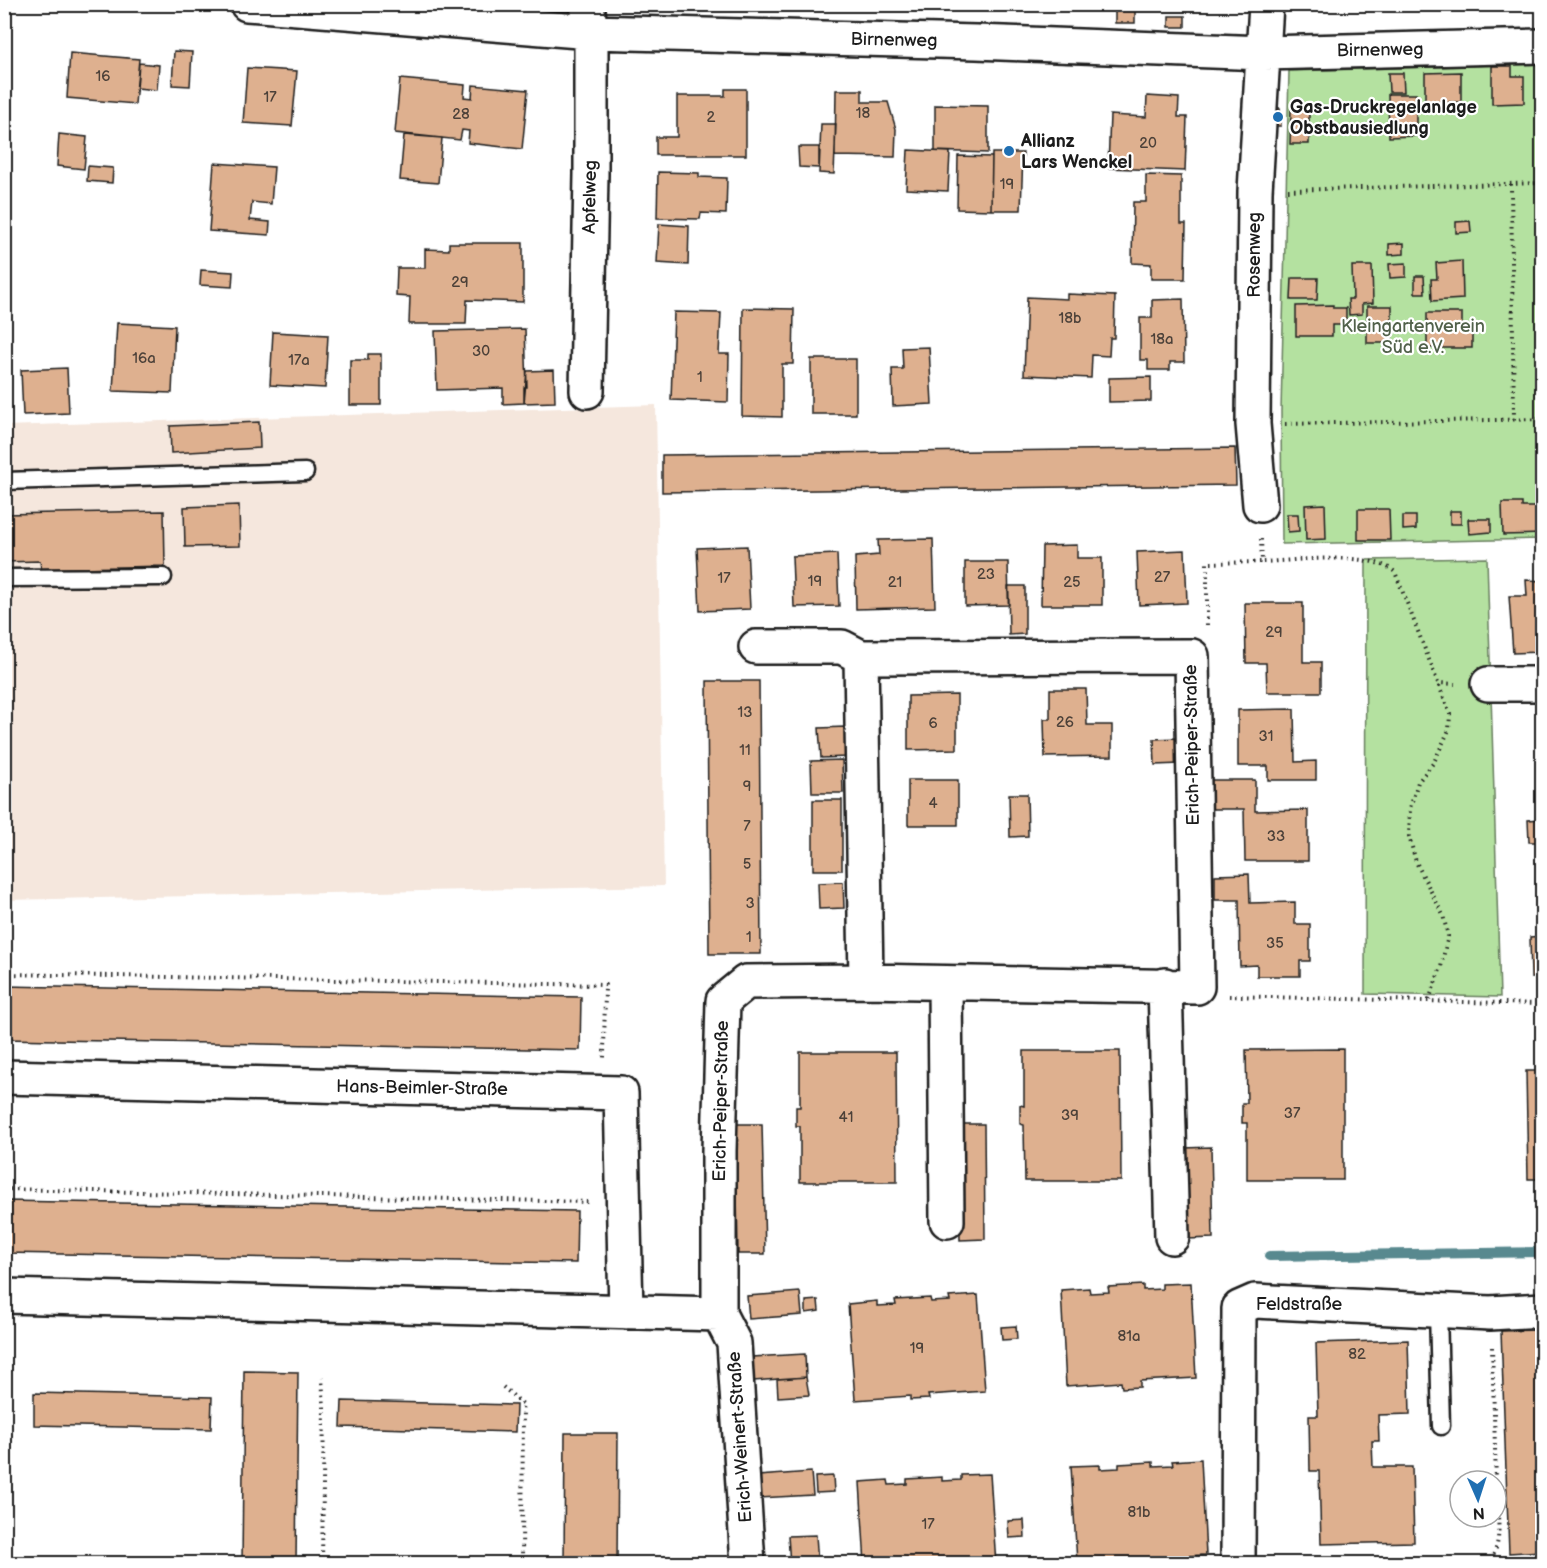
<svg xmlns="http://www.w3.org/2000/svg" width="1547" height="1568" font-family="'Balsamiq Sans',sans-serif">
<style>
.built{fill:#f5e7dd}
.green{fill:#b4e1a0;stroke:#687e5e;stroke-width:1.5}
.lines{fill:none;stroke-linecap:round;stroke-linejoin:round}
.stream{stroke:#59898f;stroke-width:10}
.building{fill:#deb08f;stroke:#1c1c1c;stroke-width:1.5}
.lane-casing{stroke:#1c1c1c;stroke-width:21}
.street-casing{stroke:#1c1c1c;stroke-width:38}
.path{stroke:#1c1c1c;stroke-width:4;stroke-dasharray:1.5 4.5;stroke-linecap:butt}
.lane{stroke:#fff;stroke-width:16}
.street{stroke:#fff;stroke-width:33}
.poi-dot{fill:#1f6fb2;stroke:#fff;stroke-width:2}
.labels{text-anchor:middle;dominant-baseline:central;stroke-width:4.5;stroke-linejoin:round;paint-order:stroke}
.number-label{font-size:15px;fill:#4c4139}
.street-label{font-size:18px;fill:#1c1c1c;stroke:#fff}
.poi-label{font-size:18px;font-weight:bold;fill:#1c1c1c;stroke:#fff;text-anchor:start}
.park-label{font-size:18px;fill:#51614a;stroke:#fff}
</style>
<rect width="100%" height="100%" fill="#fff"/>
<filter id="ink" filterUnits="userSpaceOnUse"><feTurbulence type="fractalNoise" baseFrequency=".0167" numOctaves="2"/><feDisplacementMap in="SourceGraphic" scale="12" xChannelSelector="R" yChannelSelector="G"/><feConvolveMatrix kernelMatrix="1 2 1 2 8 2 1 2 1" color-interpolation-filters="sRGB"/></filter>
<g filter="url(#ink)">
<path class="built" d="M656 405 664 886 5 900 4 426Z"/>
<path class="green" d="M1542 64V539L1282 544 1281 411 1289 71Z
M1487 558 1500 997 1365 994 1366 560Z"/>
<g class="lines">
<path class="stream" d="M1269 1256 1542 1252"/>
</g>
<path class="building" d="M651 4H681L652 9Z
M1115 4H1135V23H1115Z
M1169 16H1185V27H1169Z
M174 51 192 52 190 86 172 85Z
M70 53 139 59 135 104 67 98Z
M139 63 159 65 157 90 137 88Z
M1492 66H1512V76H1524V103L1492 104Z
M247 68 297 71 292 126 243 123Z
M1461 72V102H1425V73Z
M1388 73H1403L1404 92H1389Z
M400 79 465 85 464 97 472 98 473 85 528 90 522 149 468 143 469 131 462 130 460 140 395 133Z
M725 89H746V155H656V137H677V96H725Z
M836 90H862V102H888L896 129 895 157 835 156Z
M1388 94H1416V136L1389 137Z
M1147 96 1179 98 1178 117H1187L1185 171 1108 168 1110 115 1146 117Z
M935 105 988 106V153L935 151Z
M1274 108H1280L1281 126H1275Z
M1291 109H1309V144H1290Z
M821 124H836L834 174 819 173Z
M59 134 87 137 84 169 57 166Z
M404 135 442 138 438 183 400 180Z
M798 147H819V168L799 167Z
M908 150 950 152 948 191 906 189Z
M992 153H1023L1021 210H991Z
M958 156 992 157 991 210 957 209Z
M214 163 274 167 271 204 252 202 250 220 270 222 269 235 209 231Z
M88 166 113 168 112 183 87 181Z
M658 172 699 173V177L727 178 726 214 701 213 700 219 657 218Z
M1146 175 1181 176V224H1186L1185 279H1151V264L1132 263 1133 202H1146Z
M1470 221 1471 232 1456 233V222Z
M659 224 689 226 688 265 657 263Z
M449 243H523V302L467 300 466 324H409L410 297 396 296 397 268H425V249L449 250Z
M1404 243V254L1389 255V244Z
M1462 261 1463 299 1432 301 1431 279H1437L1436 263Z
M1406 263V277L1390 278 1389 264Z
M1352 266H1372L1373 303 1362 304V314L1349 315 1348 299H1353Z
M201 270 233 272 232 287 200 285Z
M1415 276H1424L1425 293H1415Z
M1292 278H1318L1317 300H1291Z
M1067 294 1115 296 1114 338H1110L1109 356 1092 355 1091 378 1024 375 1027 297 1067 299Z
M1183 299 1184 362H1170V370H1148V360H1140V318H1152V300Z
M1333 305V308H1346V325H1332V336H1296V306Z
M1367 306H1392V343H1367Z
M743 308 794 309 793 364H782V417L742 416Z
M674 312 721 313 719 354H729L728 402 671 400Z
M1427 313H1462V326H1472V348H1427Z
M117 323 175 326 172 393 113 391Z
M525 329 527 387H524V403L503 404V388L437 390 435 331Z
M273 332 328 335 325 388 270 385Z
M929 347 932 404 893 406 892 369H903L902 348Z
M368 354H381V405H350V360H368Z
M811 359H856V414H811Z
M67 368 69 413 23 415 21 370Z
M554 370 555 402 524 403 527 371Z
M1151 377V401L1109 402V378Z
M259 422 260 448 171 453 170 426Z
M1235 448 1236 485 662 492V455Z
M1502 503H1522V507H1542V534L1503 535Z
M1325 504 1326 539 1306 540 1305 505Z
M239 505 240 546 185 547 184 507Z
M1358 509H1389L1390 540H1358Z
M164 511 165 566 41 569 40 561 4 562V514Z
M1450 511H1461V524H1450Z
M1287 514H1298L1299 531 1288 532Z
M1403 516H1416V529L1403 530Z
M1468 519H1491V532L1469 534Z
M933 539 935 607 856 609 855 557 879 555 878 540Z
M1077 545V558H1102V605H1041L1042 546Z
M747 546 750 609 700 611 697 548Z
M1185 550 1187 603 1139 605 1137 552Z
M837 554 839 606 794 607 792 556Z
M965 562H1008L1009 605 965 606Z
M1526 580 1542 581V652L1513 653 1509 596H1527Z
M1008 586H1025V634L1009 635Z
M1245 603H1303V662H1321V692H1267L1266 663H1246Z
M707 681H759L761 954H709Z
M1050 689H1086L1087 725H1112V756L1045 757 1044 719H1050Z
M957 695V749L908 750V696Z
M1294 709 1295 762 1316 761V780H1268V766H1238V710Z
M845 727 846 757 821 758 819 728Z
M1178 738 1180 764 1155 765 1154 739Z
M1542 746V779H1539V747Z
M842 760 843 793H812L811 761Z
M908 780H958V825H908Z
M1210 780H1255V811L1308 810V861H1245L1244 809H1210Z
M1009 794H1027L1028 836 1010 837Z
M813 800H842V870H813Z
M1542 819V872H1537V842H1529L1528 820Z
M1249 874 1250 903 1295 902V924H1310V961H1300V976H1257V965L1240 966 1239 900H1215V875Z
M843 882 844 908 819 909 818 883Z
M1542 936V978H1531L1530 937Z
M4 986 581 997 580 1050 4 1039Z
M1343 1049V1180H1247V1123H1242V1103H1247L1246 1050Z
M1024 1051H1120L1121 1181H1025L1024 1125 1020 1124V1105L1024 1106Z
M800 1052H896L897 1182H800V1126H796V1107H800Z
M1526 1071H1542V1179H1528Z
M736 1124H762L765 1254H738Z
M958 1124H984L985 1239 960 1240Z
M1211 1147 1213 1238 1187 1239 1185 1148Z
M4 1201 577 1211 576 1263 4 1253Z
M1191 1283 1196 1378 1140 1381V1387L1122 1388 1121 1382 1066 1386 1061 1290 1089 1288 1090 1293 1109 1292 1108 1287 1143 1285V1290L1162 1289V1284Z
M800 1292 802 1315 749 1319 747 1296Z
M978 1295 985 1391 928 1395 929 1399 910 1400V1396L855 1400 848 1304 877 1301V1306L896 1305 895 1300 930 1298 931 1302 950 1301 949 1297Z
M818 1300 819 1311 806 1313V1301Z
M1016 1326 1017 1339 1002 1340 1001 1327Z
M1542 1330V1551L1509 1553 1501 1331Z
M1408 1340 1410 1414 1378 1415 1379 1441H1372L1373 1467H1412L1414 1542 1321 1544 1319 1471H1310L1309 1416H1318L1316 1343Z
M805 1354 806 1377 753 1381 751 1357Z
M244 1371 298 1372 296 1564H242Z
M806 1377 809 1395 778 1397 777 1379Z
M34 1393 212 1397 211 1429 34 1425Z
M342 1401 516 1405 515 1432 341 1427Z
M565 1433H618L617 1564H564Z
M1201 1459 1206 1555 1150 1558V1562L1132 1563V1559L1077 1562 1071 1466 1100 1465V1469L1119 1468V1464L1153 1462V1466L1173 1465 1172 1461Z
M811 1472 813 1495 759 1498 758 1476Z
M990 1474 996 1564H865L860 1482 888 1480 889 1485 907 1484V1479L942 1477V1481L961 1480V1475Z
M833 1476 834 1492 816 1493 815 1477Z
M1024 1520 1025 1537 1009 1538 1008 1521Z
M816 1535 818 1564H790L788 1536Z"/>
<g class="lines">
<defs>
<path id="lane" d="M4 481 305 472
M4 578 163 577
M1438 1311 1441 1426"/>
<path id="street" d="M247 4 591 32 976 42 1264 53 1542 46
M587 391 591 174V32L587 4
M1260 505 1253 424 1255 191 1266 4
M756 647H842L861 657 1192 656 1197 987 866 981
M1488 684H1542
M945 983 947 1221
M1165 985 1172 1237
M4 1077 621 1093 626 1312
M4 1296 719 1314
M748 1564 734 1343 719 1314V1151L723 1001 746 982 866 981 861 657
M1238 1564 1239 1308 1255 1301 1490 1313 1542 1310"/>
</defs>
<use href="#lane" class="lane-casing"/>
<use href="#street" class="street-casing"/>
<path class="path" d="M1511 184 1514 420
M1288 190 1542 183
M1285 424 1542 419
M1261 539 1262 562C1296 561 1369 550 1395 572L1438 683 1455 684
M1207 625V563L1262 562
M4 974 605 985 604 1058
M1229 996 1542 1004
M1429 1000 1441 967 1448 936 1443 915 1416 862 1409 836 1410 808 1418 782 1434 762 1449 730 1450 714 1438 683
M4 1189 590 1202
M1492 1347 1496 1481
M503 1387 523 1404 522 1564
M322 1564 324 1407 322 1378
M1486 1564C1505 1548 1497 1514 1496 1492"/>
<use href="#lane" class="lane"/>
<use href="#street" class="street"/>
</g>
</g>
<g class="poi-dot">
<circle cx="1278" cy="117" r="6"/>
<circle cx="1009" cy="151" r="6"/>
</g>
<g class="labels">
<g class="number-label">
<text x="103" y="76">16</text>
<text x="270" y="97">17</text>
<text x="863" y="113">18</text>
<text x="461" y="114">28</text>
<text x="711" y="117">2</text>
<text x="1148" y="143">20</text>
<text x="1007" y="184">19</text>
<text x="460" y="282">29</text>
<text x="1070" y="318">18b</text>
<text x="1162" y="339">18a</text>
<text x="481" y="351">30</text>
<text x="144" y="358">16a</text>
<text x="299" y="360">17a</text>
<text x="700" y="377">1</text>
<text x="986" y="574">23</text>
<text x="1162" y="577">27</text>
<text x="724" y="578">17</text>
<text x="815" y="581">19</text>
<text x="895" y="582">21</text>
<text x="1072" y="582">25</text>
<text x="1274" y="632">29</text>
<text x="745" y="712">13</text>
<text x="1065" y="722">26</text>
<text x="933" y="723">6</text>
<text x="1266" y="736">31</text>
<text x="745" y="750">11</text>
<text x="747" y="786">9</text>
<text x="933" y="803">4</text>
<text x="747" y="826">7</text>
<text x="1276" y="836">33</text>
<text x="747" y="864">5</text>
<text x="750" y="903">3</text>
<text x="749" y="937">1</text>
<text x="1275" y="943">35</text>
<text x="1292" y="1113">37</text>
<text x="1070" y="1115">39</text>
<text x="846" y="1117">41</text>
<text x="1129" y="1336">81a</text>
<text x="917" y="1348">19</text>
<text x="1357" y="1354">82</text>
<text x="1139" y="1512">81b</text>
<text x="928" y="1524">17</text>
</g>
<g class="street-label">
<text transform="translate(894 40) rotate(1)">Birnenweg</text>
<text transform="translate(1380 50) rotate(-1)">Birnenweg</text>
<text transform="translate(590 197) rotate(-89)">Apfelweg</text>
<text transform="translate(1254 255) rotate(-90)">Rosenweg</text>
<text transform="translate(1192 745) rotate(-91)">Erich-Peiper-Straße</text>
<text transform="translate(422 1088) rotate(1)">Hans-Beimler-Straße</text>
<text transform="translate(721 1101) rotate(-89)">Erich-Peiper-Straße</text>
<text x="1299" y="1304">Feldstraße</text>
<text transform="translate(740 1437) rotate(-94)">Erich-Weinert-Straße</text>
</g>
<g class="poi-label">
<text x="1290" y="107">Gas-Druckregelanlage<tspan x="1290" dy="21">Obstbausiedlung</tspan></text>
<text x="1021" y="141">Allianz<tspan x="1021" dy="21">Lars Wenckel</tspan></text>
</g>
<g class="park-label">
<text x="1413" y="326">Kleingartenverein<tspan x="1413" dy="21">Süd e.V.</tspan></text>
</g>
</g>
<rect width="1547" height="1568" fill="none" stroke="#fff" stroke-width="24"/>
<rect x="12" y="12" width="1523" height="1544" fill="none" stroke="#1c1c1c" stroke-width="2" filter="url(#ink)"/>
<g transform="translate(1478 1499) rotate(177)"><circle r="28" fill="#ffffff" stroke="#a4a4a4" stroke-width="1.5"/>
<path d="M0-4.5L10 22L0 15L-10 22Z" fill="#1f6fb2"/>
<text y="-9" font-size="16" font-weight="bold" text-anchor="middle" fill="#1c1c1c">N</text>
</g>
</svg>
